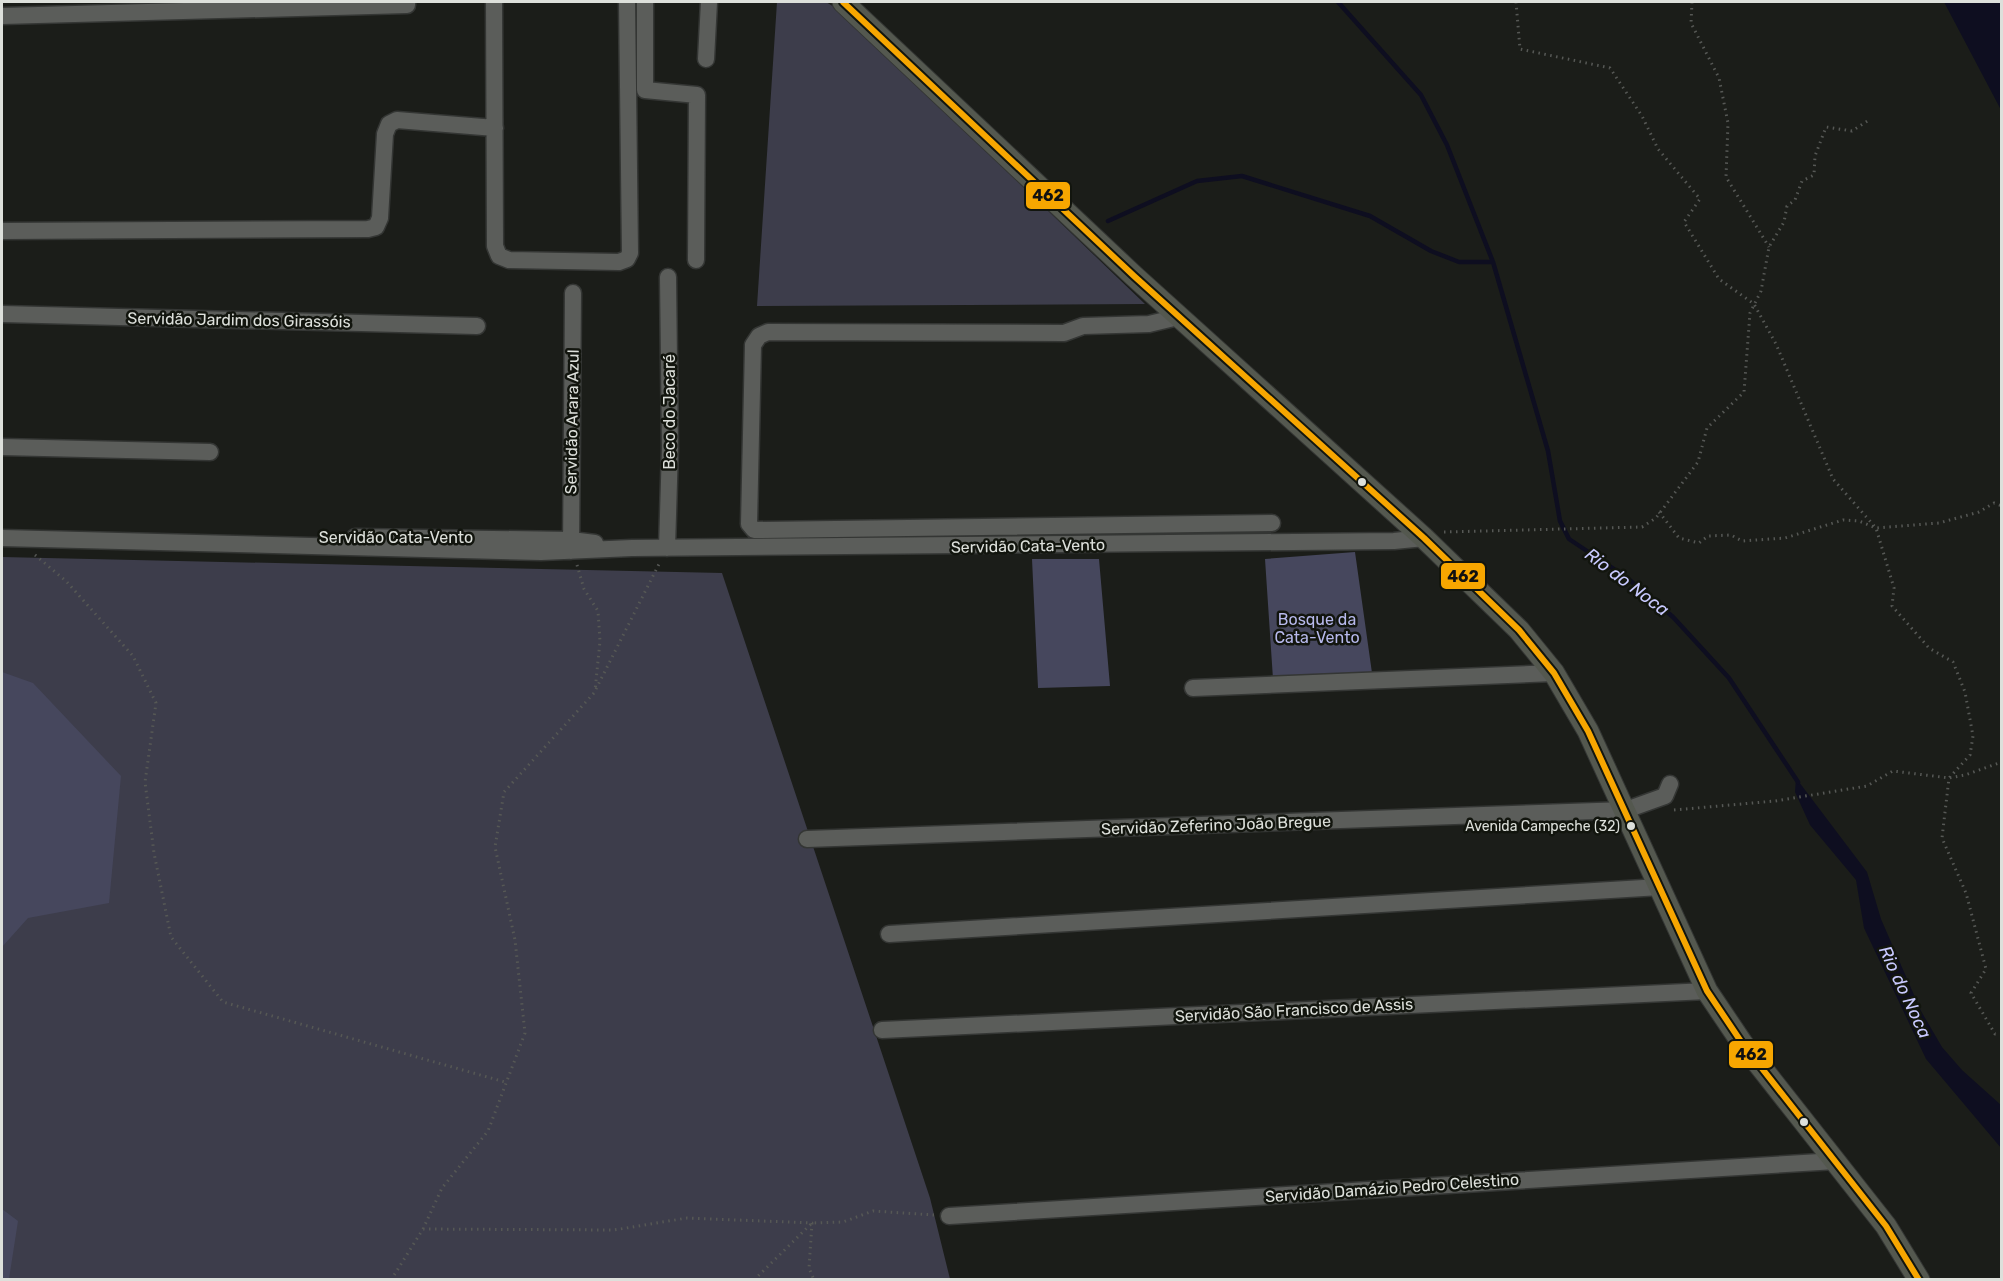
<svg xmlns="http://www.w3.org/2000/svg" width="2003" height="1281" font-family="Rubik,sans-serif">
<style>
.green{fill:#3d3d4b}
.forest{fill:#46475d}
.water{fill:#0e0e20}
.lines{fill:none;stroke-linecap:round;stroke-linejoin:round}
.stream{stroke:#0e0e20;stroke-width:4.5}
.minor-casing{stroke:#343634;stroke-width:19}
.major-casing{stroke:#343634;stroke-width:23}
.path{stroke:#565855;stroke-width:3;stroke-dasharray:1.5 4.5;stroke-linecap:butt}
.minor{stroke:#5b5d5a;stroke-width:16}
.major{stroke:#54584f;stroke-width:21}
.bus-1-casing{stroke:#12150e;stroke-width:10}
.bus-1{stroke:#f7a600;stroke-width:6}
.bus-dot{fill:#dde0db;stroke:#12150e;stroke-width:2}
.labels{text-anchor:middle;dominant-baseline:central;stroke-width:5;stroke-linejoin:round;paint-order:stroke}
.bus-label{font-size:14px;fill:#dde0db;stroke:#12150e;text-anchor:end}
.street-label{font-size:16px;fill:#dde0db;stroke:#12150e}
.park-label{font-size:16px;fill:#b7b9ec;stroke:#12150e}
.water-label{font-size:18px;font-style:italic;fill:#c9caff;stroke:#12150e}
.line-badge{stroke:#12150e;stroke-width:2}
.pale-badge-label{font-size:16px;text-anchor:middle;font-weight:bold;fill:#111}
</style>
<rect width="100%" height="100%" fill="#1b1d19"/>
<path class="green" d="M777 2H826L839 10 1145 304 757 306Z
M2 557 722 573 930 1198 950 1279 2 1280Z"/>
<path class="forest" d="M1355 552 1372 673 1273 679 1265 559Z
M1032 559H1099L1110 686 1038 688Z
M2 672 33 683 121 776 109 903 28 918 2 947Z
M2 1209 18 1221 9 1279H2Z"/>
<path class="water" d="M1944 2H2001V110Z
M1796 778 1867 872 1881 919 1921 1011 1942 1047 1962 1070 2001 1105V1148L1926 1059 1864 928 1856 880 1810 825 1795 792Z"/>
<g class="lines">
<path class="stream" d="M1338 2 1421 95 1447 145 1493 262 1548 451 1560 521 1569 539 1626 577 1673 617 1729 678 1798 782
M1108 221 1197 181 1242 176 1370 216 1431 251 1459 262H1493"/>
<defs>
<path id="minor" d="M494 2 495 246 499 256 509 260 619 262 627 259 630 253 627 2
M645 2V90L697 95 696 260
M2 16 407 5V2
M706 59 709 2
M2 231 368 229 376 227 380 218 385 134 389 124 397 120 495 128
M2 314 477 326
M1178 317 1149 324 1083 326 1064 333 768 332 759 336 753 345 749 524 754 530 1272 523
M2 447 210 452
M355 537 571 540 595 543
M2 538 541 552 632 548 1394 541 1424 538
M667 548 670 448 668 277
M571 551 573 293
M1193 688 1554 673
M807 839 1626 810 1665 796 1670 784
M889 934 1660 887
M882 1030 1707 991
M949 1216 1836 1161"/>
<path id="major" d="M843 2 1134 276 1424 538 1519 630 1554 673 1588 731 1707 991 1742 1043 1886 1226 1919 1280"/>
</defs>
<use href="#minor" class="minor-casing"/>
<use href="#major" class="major-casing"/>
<path class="path" d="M1516 2 1520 49 1610 68 1642 116 1658 149 1700 199 1684 222 1719 279 1754 304 1776 344 1833 479 1876 528 1894 588 1892 606 1929 648 1953 662 1965 692 1973 736 1970 755 1949 778 1942 838 1966 893 1986 969 1971 993 1995 1034H2002
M1692 2 1691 23 1719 78 1728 123 1726 177 1769 247
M1659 512 1679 538 1699 543 1708 536 1731 535 1742 541 1785 538 1843 520 1859 521 1876 528 1939 523 1979 512 1994 503 2002 506
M1444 532 1642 527 1656 518 1698 462 1707 428 1744 392 1750 313 1761 291 1769 247 1784 222 1787 206 1795 200 1802 181 1814 175 1815 156 1826 127 1852 131 1869 120
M35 555 66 581 133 656 156 703 145 782 154 853 171 937 223 1002 505 1082
M577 565 584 589 598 611 600 641 595 691
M1674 810 1775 801 1867 786 1893 771 1949 778 1965 775 2002 762
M423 1229 614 1230 687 1218 812 1223 809 1268 814 1280
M391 1280 423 1229 442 1188 488 1131 525 1033 515 940 495 847 504 792 594 693 659 564
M754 1280 812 1223 843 1222 873 1211 934 1215"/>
<use href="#minor" class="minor"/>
<use href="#major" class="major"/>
<defs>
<path id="bus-1" d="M843 2 1134 276 1424 538 1519 630 1554 673 1588 731 1707 991 1742 1043 1886 1226 1919 1280"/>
</defs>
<use href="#bus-1" class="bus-1-casing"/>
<use href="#bus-1" class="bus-1"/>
</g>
<g class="bus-dot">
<circle cx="1362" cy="482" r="5"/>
<circle cx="1631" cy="826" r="5"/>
<circle cx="1804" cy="1122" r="5"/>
</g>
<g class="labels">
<g class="bus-label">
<text x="1620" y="826">Avenida Campeche (32)</text>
</g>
<g class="street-label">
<text transform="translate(239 320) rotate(1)">Servidão Jardim dos Girassóis</text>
<text transform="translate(669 412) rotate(-90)">Beco do Jacaré</text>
<text transform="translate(572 422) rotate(-89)">Servidão Arara Azul</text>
<text x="396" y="537">Servidão Cata-Vento</text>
<text transform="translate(1028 546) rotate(-1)">Servidão Cata-Vento</text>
<text transform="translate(1216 825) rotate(-2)">Servidão Zeferino João Bregue</text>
<text transform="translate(1294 1010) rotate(-3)">Servidão São Francisco de Assis</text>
<text transform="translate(1392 1188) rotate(-4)">Servidão Damázio Pedro Celestino</text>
</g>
<g class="park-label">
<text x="1317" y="619">Bosque da<tspan x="1317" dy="18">Cata-Vento</tspan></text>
</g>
<g class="water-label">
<text transform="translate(1627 582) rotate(37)">Rio do Noca</text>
<text transform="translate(1905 992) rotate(65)">Rio do Noca</text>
</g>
</g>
<g class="line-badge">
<rect x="1025" y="181" width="46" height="29" rx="6" fill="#f7a600"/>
<rect x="1440" y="562" width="46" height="28" rx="6" fill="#f7a600"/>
<rect x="1728" y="1040" width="46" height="29" rx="6" fill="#f7a600"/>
</g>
<g class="pale-badge-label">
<text x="1048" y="201">462</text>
<text x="1463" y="582">462</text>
<text x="1751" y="1060">462</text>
</g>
<rect width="2003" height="1281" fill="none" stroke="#dde0db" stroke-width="6"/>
</svg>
